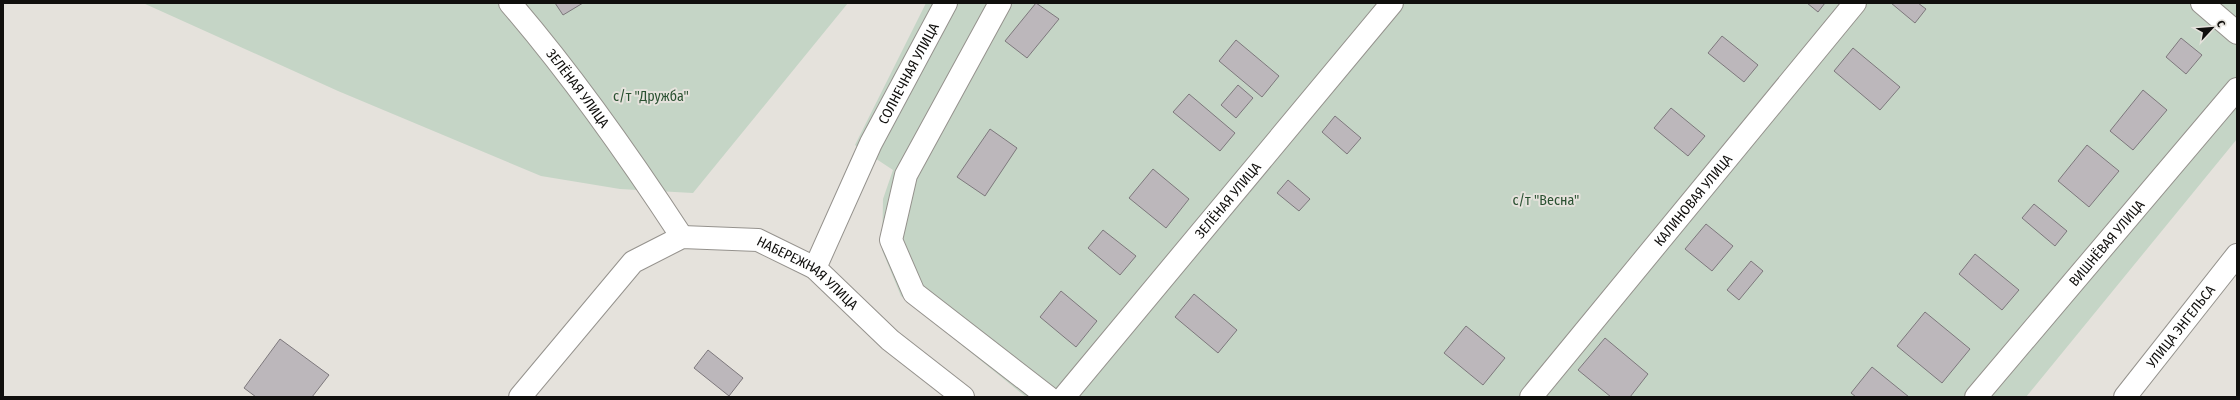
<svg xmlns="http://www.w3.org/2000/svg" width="2240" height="400" font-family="'Fira Sans Condensed',sans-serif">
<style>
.green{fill:#c5d5c6}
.building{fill:#bcb7bb;stroke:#7d787c}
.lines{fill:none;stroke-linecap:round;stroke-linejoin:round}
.minor-casing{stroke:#95928d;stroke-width:24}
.minor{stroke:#fff;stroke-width:22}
.labels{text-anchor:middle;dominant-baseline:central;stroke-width:4;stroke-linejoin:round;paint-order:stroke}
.street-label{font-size:14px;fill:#100f0d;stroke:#e5e2dc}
.park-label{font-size:14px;fill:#2a5131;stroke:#e5e2dc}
</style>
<rect width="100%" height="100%" fill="#e5e2dc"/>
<path class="green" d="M143 3H848L693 193 620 189 541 176 338 91Z
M926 3H2237V139L2026 397H1026L901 296 882 250 883 199 893 170 855 145Z"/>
<path class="building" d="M555 3H583L563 15Z
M1036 3 1059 19 1027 58 1005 41Z
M1807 3H1825L1818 12Z
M1891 3H1918L1926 9 1915 23Z
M1722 36 1758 65 1744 82 1708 53Z
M2181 38 2202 55 2186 74 2166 57Z
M1236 40 1279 76 1262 97 1219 61Z
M1853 48 1900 87 1880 110 1834 71Z
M1238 85 1253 98 1236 118 1221 105Z
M2143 90 2167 110 2133 150 2110 131Z
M1189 94 1235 133 1220 151 1173 112Z
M1671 108 1705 136 1688 156 1654 128Z
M1335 116 1361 138 1347 154 1322 132Z
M990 129 1017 148 985 196 957 177Z
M2087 145 2119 171 2089 207 2058 181Z
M1153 169 1189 199 1166 228 1129 198Z
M1288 180 1310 199 1299 211 1277 193Z
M2034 204 2067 231 2055 246 2022 218Z
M1706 224 1733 246 1712 271 1685 249Z
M1103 230 1136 256 1120 275 1088 248Z
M1975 254 2019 290 2002 310 1959 274Z
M1751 261 1763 271 1739 300 1727 290Z
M1061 291 1097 321 1076 347 1040 317Z
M1194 294 1237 330 1218 353 1175 317Z
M1925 312 1970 349 1942 383 1897 346Z
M1466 326 1505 358 1483 385 1444 353Z
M1605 338 1648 374 1630 397H1611L1578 370Z
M280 339 329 375 312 397H256L244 388Z
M708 350 743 378 729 396 694 368Z
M1872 367 1909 397H1856L1851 393Z"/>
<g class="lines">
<defs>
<g id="minor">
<path id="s1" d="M510 3C573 76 629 156 682 237"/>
<path d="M1000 3 906 175 891 240 914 293 1048 397"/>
<path d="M2202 3 2237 33"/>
<path id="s2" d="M815 268 871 143 946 3"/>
<path id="s3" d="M520 397 633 262 682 237 758 240 815 268 890 340 963 397"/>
<path id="s4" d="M1064 397 1392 3"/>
<path id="s5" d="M1531 397 1855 3"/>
<path id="s6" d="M1976 397 2237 89"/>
<path id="s7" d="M2125 397 2237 255"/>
</g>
</defs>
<use href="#minor" class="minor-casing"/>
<use href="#minor" class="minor"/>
</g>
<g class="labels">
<g class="street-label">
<text stroke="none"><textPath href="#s2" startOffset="216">СОЛНЕЧНАЯ УЛИЦА</textPath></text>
<text stroke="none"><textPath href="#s1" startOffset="109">ЗЕЛЁНАЯ УЛИЦА</textPath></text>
<text stroke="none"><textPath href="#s4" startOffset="256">ЗЕЛЁНАЯ УЛИЦА</textPath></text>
<text stroke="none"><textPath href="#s5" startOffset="255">КАЛИНОВАЯ УЛИЦА</textPath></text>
<text stroke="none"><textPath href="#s6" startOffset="202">ВИШНЁВАЯ УЛИЦА</textPath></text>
<text stroke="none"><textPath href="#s3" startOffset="367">НАБЕРЕЖНАЯ УЛИЦА</textPath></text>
<text stroke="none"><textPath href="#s7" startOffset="90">УЛИЦА ЭНГЕЛЬСА</textPath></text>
</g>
<g class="park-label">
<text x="651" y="96">с/т "Дружба"</text>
<text x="1546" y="200">с/т "Весна"</text>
</g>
</g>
<rect width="2240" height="400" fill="none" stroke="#100f0d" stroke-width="8"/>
<g transform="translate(2212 28) rotate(64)" stroke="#e5e2dc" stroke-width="3" paint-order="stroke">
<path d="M0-3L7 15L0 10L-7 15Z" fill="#100f0d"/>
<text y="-6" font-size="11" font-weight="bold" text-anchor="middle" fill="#100f0d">С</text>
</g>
</svg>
